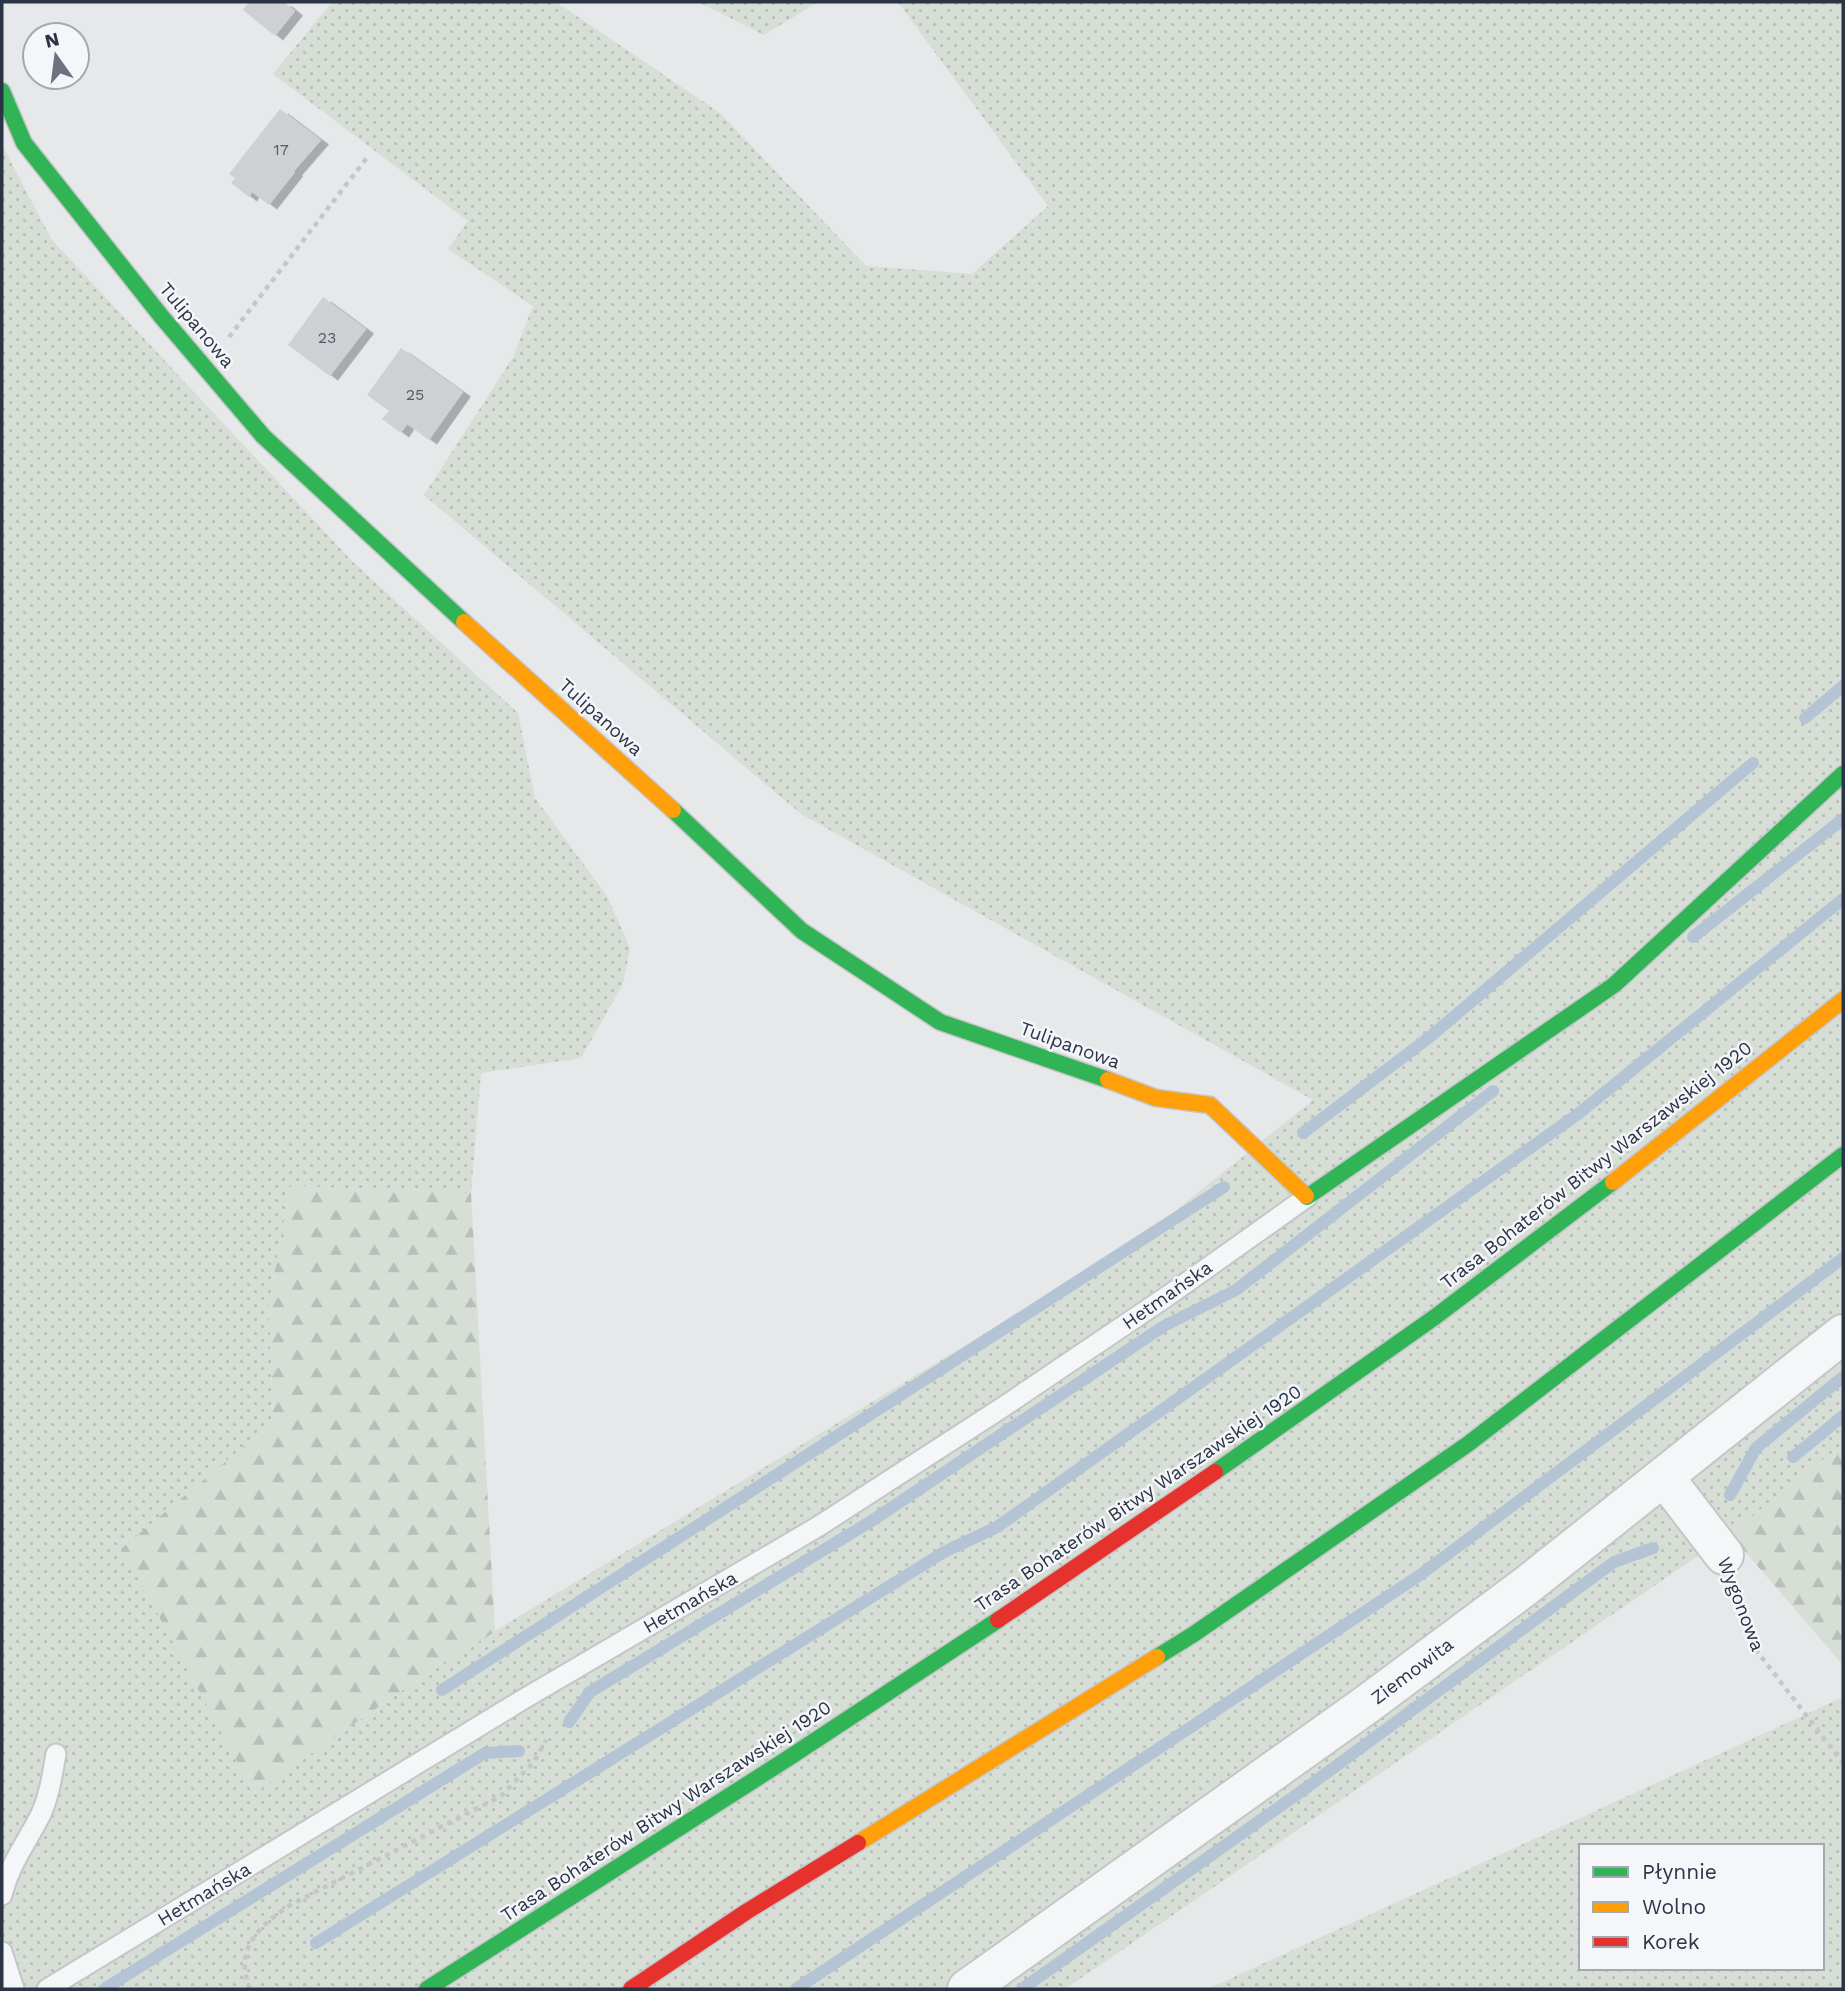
<svg xmlns="http://www.w3.org/2000/svg" width="1845" height="1991" font-family="'Work Sans',sans-serif">
<style>
.grass{fill:url(#grass-dots);fill-rule:evenodd}
.forest{fill:url(#forest-firs)}
.lines{fill:none;stroke-linecap:round;stroke-linejoin:round}
.stream{stroke:#b4c4d5;stroke-width:12}
.building{fill:#ced0d3;filter:url(#shadow)}
.lane-casing{stroke:#c4c6c8;stroke-width:23}
.street-casing{stroke:#c4c6c8;stroke-width:42}
.fast-casing{stroke:#c4c6c8;stroke-width:19}
.slow-casing{stroke:#c4c6c8;stroke-width:19}
.jam-casing{stroke:#c4c6c8;stroke-width:19}
.path{stroke:#c5c6ca;stroke-width:4.5;stroke-dasharray:5 5;stroke-linecap:butt}
.lane{stroke:#f5f6f7;stroke-width:19}
.street{stroke:#f5f6f7;stroke-width:38}
.fast{stroke:#30b455;stroke-width:16}
.slow{stroke:#ff9f0a;stroke-width:16}
.jam{stroke:#e5322d;stroke-width:16}
.labels{text-anchor:middle;dominant-baseline:central;stroke-width:5;stroke-linejoin:round;paint-order:stroke}
.number-label{font-size:16px;fill:#545c69}
.street-label{font-size:19px;fill:#2b3445;stroke:#f4f6f9}
</style>
<defs>
<pattern id="grass-dots" width="8" height="8" patternUnits="userSpaceOnUse" patternTransform="scale(1.75)"><rect width="8" height="8" fill="#d6ded6"/><path d="M2 2h.1M6 6h.1" fill="none" stroke="#b8bfb9" stroke-width="1.8" stroke-linecap="round"/></pattern>
<pattern id="forest-firs" width="22" height="20" patternUnits="userSpaceOnUse" patternTransform="scale(1.75)"><rect width="22" height="20" fill="#d6ded6"/><path d="M5 1l3.5 6h-7zM16 11l3.5 6h-7z" fill="#b8bfb9"/></pattern>
<filter id="shadow"><feDropShadow dx="8" dy="4.5" stdDeviation="0" flood-color="#0004"/></filter>
</defs>
<rect width="100%" height="100%" fill="#e6e8ea"/>
<path class="grass" d="M332 2H556L720 113 866 266 972 274 1048 206 898 2H1843V1444L1730 1534 1065 1989H2V145L52 240 353 562 518 713 535 798 607 896 630 948 623 984 581 1058 481 1073 471 1193 290 1186 269 1303 273 1422 123 1548 254 1793 439 1665 1142 1238 1313 1100 801 814 424 495 513 357 533 306 448 249 468 221 273 74Z
M698 2H818L764 35Z
M1843 1697V1989H1208ZM1581 1846H1822V1968H1581Z"/>
<path class="forest" d="M290 1186 471 1193 495 1632 439 1665 254 1793 122 1548 273 1422 269 1303Z
M1843 1444V1665L1730 1534Z"/>
<g class="lines">
<path class="stream" d="M1805 718 1843 686
M1693 937 1843 819
M1303 1133 1431 1036 1753 763
M1793 1457 1843 1416
M1730 1495 1756 1448 1843 1377
M442 1690 1224 1187
M569 1722 590 1692 873 1520 1164 1326 1236 1290 1493 1091
M316 1943 944 1552 997 1527 1578 1114 1843 899
M104 1989 485 1753 519 1751
M796 1989 1420 1575 1843 1258
M1022 1989 1306 1788 1614 1562 1653 1548"/>
</g>
<path class="building" d="M249 2H284L295 11 275 36 243 10Z
M280 109 321 140 294 171 295 172 269 205 252 192 249 197 231 183 235 178 229 174Z
M323 297 366 329 330 376 288 345Z
M401 348 463 392 429 440 407 424 401 433 382 419 389 411 367 395Z"/>
<g class="lines">
<defs>
<path id="lane" d="M2 1895C10 1863 27 1842 41 1814 50 1794 52 1775 56 1754
M2 1952 14 1989
M47 1989 522 1700 819 1526 1000 1409 1169 1295 1307 1197"/>
<path id="street" d="M1665 1478 1724 1555
M967 1989 1366 1705 1526 1586 1843 1334"/>
<path id="fast" d="M2 91 24 143 161 316 263 436 464 622
M673 810 802 931 940 1022 1108 1080
M1306 1196 1307 1197 1614 985 1843 774
M1215 1472 1435 1317 1613 1182
M1157 1657 1194 1634 1468 1444 1843 1155
M427 1989 787 1759 998 1620"/>
<path id="slow" d="M464 622 673 810
M1108 1080 1156 1098 1210 1105 1306 1196
M1613 1182 1843 1000
M858 1843 1157 1657"/>
<path id="jam" d="M998 1620 1215 1472
M631 1989 746 1912 858 1843"/>
</defs>
<use href="#lane" class="lane-casing"/>
<use href="#street" class="street-casing"/>
<use href="#fast" class="fast-casing"/>
<use href="#slow" class="slow-casing"/>
<use href="#jam" class="jam-casing"/>
<path class="path" d="M229 337 369 155
M1737 1592 1756 1650 1843 1763
M250 1989C233 1948 260 1925 292 1904L501 1796 534 1762 546 1740"/>
<use href="#lane" class="lane"/>
<use href="#street" class="street"/>
<use href="#fast" class="fast"/>
<use href="#slow" class="slow"/>
<use href="#jam" class="jam"/>
</g>
<g class="labels">
<g class="number-label">
<text x="281" y="149">17</text>
<text x="327" y="337">23</text>
<text x="415" y="394">25</text>
</g>
<g class="street-label">
<text transform="translate(197 325) rotate(50)">Tulipanowa</text>
<text transform="translate(601 717) rotate(42)">Tulipanowa</text>
<text transform="translate(1070 1045) rotate(20)">Tulipanowa</text>
<text transform="translate(1596 1165) rotate(-38)">Trasa Bohaterów Bitwy Warszawskiej 1920</text>
<text transform="translate(1167 1295) rotate(-35)">Hetmańska</text>
<text transform="translate(1138 1498) rotate(-34)">Trasa Bohaterów Bitwy Warszawskiej 1920</text>
<text transform="translate(690 1602) rotate(-30)">Hetmańska</text>
<text transform="translate(1741 1604) rotate(69)">Wygonowa</text>
<text transform="translate(1412 1671) rotate(-37)">Ziemowita</text>
<text transform="translate(666 1811) rotate(-33)">Trasa Bohaterów Bitwy Warszawskiej 1920</text>
<text transform="translate(204 1894) rotate(-31)">Hetmańska</text>
</g>
</g>
<rect width="1845" height="1991" fill="none" stroke="#2b3445" stroke-width="7"/>
<rect x="1579" y="1844" width="245" height="126" fill="#f4f6f9" stroke="#a4a8b1" stroke-width="2"/>
<rect x="1593" y="1867" width="35" height="10" fill="#30b455" stroke="#a4a8b1" stroke-width="2"/>
<text x="1642" y="1879" font-size="21" fill="#2b3445">Płynnie</text>
<rect x="1593" y="1902" width="35" height="10" fill="#ff9f0a" stroke="#a4a8b1" stroke-width="2"/>
<text x="1642" y="1914" font-size="21" fill="#2b3445">Wolno</text>
<rect x="1593" y="1937" width="35" height="10" fill="#e5322d" stroke="#a4a8b1" stroke-width="2"/>
<text x="1642" y="1949" font-size="21" fill="#2b3445">Korek</text>
<g transform="translate(56 56) rotate(346)"><circle r="33" fill="#f4f6f9" stroke="#a4a8b1" stroke-width="2"/>
<path d="M0-5L12 26L0 18L-12 26Z" fill="#6c737f"/>
<text y="-10" font-size="19" font-weight="bold" text-anchor="middle" fill="#2b3445">N</text>
</g>
</svg>
